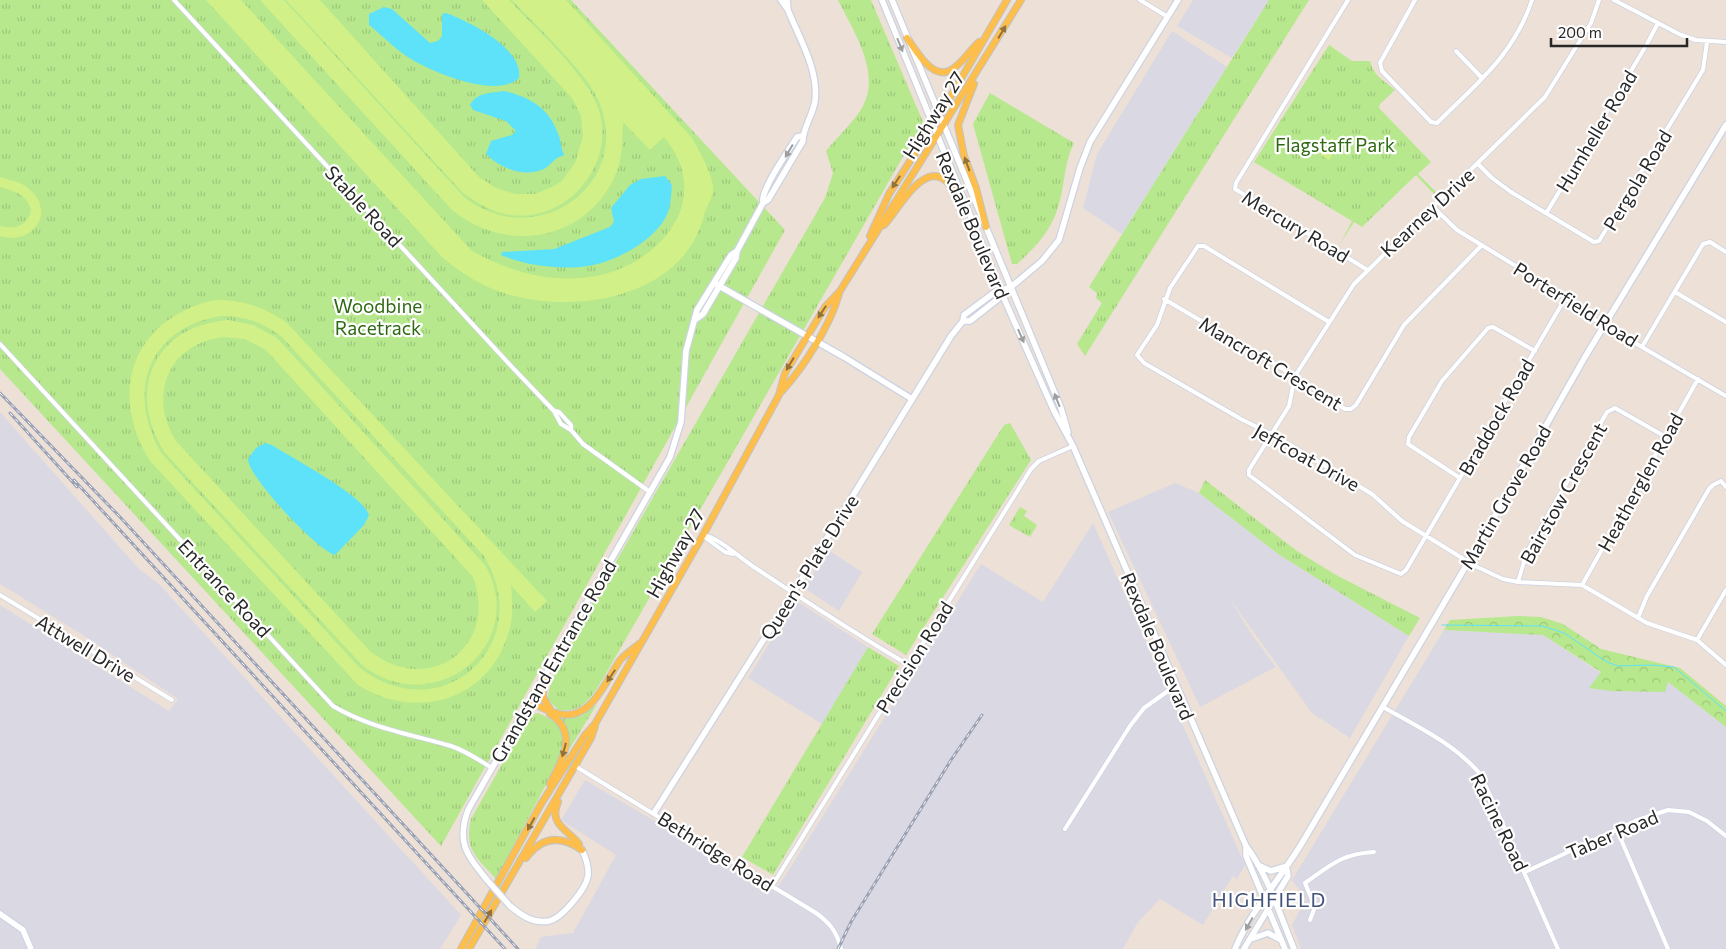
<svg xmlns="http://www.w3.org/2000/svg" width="1726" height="949" font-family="Commissioner,sans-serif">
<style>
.industrial{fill:#dad9e3}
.grass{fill:url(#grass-tufts)}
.forest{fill:url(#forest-crowns)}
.pitch{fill:#d1f188;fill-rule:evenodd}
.water{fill:#5ee2f9}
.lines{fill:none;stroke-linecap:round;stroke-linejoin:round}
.stream{stroke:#5ee2f9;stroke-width:1}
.street-casing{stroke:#ccd3e2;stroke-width:5.5}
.secondary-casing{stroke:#ccd3e2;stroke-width:8}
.primary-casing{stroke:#c3c3c3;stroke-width:8}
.street{stroke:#fff;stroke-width:4}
.secondary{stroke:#fff;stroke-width:5.5}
.primary{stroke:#fdbe4b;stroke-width:6}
.rail-casing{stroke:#9aa1b4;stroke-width:3}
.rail{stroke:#fff;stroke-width:1;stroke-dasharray:4;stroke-linecap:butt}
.secondary-bridge-casing{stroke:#ccd3e2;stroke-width:8;stroke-linecap:butt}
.secondary-bridge{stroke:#fff;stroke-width:5.5}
.oneway{fill:#927239}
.oneway2{fill:#9e9e9e}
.labels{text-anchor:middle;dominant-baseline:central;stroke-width:4.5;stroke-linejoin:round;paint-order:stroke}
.street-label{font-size:19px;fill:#272727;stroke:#fff}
.park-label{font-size:19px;fill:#2f6913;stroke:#fff}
.neighbourhood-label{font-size:20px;letter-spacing:1px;fill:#44557b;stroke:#fff}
</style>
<defs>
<pattern id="grass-tufts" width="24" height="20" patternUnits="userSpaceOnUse" patternTransform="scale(1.25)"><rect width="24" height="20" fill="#b7e88d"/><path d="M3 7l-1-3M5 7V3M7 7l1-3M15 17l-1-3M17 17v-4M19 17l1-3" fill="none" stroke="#9dc77a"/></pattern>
<pattern id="forest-crowns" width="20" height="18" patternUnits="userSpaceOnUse" patternTransform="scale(1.25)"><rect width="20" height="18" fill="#b7e88d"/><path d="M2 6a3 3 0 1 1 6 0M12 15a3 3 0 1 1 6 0" fill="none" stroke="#9dc77a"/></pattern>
</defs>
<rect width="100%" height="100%" fill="#ece0d7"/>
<path class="industrial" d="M1193 0H1269L1232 58 1177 26Z
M1172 31 1227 67 1122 234 1083 208 1097 154Z
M0 412 139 569 159 584 461 915 440 949H0V605L169 711 178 699 86 637 0 584Z
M1175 483 1199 493 1278 554 1409 636 1350 738 1312 713 1229 598 1252 635 1276 667 1200 707 1108 512Z
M1093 523 1245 865 1237 879 1233 876 1203 925 1160 899 1138 922 1123 949H535L541 937 573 933 616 855 561 820 585 780 775 892 981 564 1043 602Z
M828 550 862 572 839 611 804 588Z
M798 602 868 647 822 724 748 678 794 603Z
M1444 630 1543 635 1601 673 1590 688 1668 682 1726 727V949H1301L1292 925 1306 899 1292 880Z"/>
<path class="grass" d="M0 0H571L785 230 441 846 0 369Z
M838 0H871L923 122 604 677C592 696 583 714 558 710L548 699C549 679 559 673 563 654L825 198 833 173 826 151C838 136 854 122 863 106 881 72 853 30 838 0Z
M1269 0H1309L1085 356 1077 344 1102 303 1096 298 1097 293 1089 287Z
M1329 45 1352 61H1370C1374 77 1384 80 1395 90L1380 104 1379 108 1431 162 1418 174 1436 192 1434 194 1416 175 1362 227 1354 222 1340 244 1352 221 1254 162Z
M990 93 1074 143C1064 163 1065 183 1059 204 1051 232 1037 245 1017 264H1012L973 124Z
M1010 423 1031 460 906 655 872 634 1004 425Z
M1205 480 1297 551 1336 575 1420 618 1409 636 1278 554 1199 493Z
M1020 507 1027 511 1024 516 1037 525 1030 537 1009 525Z
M868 647 899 666 773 875 742 857Z
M597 704 567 753C569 739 571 727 559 718L581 716Z
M538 713C563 724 568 733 559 760L496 879C477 857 464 851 471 819L530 715Z"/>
<path class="forest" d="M1518 616 1541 617 1563 624 1601 649 1680 668 1726 706V727L1668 682 1665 692 1611 691 1589 688 1601 672 1543 635 1444 630 1450 620Z"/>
<path class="pitch" d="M206 0H241L472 251C510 272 552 284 596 276 662 263 715 198 664 137L650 150 623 122C622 139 623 155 617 171 589 242 505 255 451 209L260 0H284L463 196C532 253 632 189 600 104 590 75 535 25 512 0H566L692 138C699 150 714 177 713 190 713 197 706 207 704 215 684 297 577 315 507 294 483 287 461 273 442 257Z
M286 0H320L479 177 496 188 515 194H535L554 186 562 181 575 163 583 136 581 116 572 98 482 0H509C534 27 584 72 597 105 619 159 570 223 511 215 492 213 479 204 463 193Z
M1331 138 1339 143 1329 160 1321 155Z
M0 177C9 180 22 182 29 189 57 212 32 246 0 236V226C15 230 28 226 31 210 27 194 14 191 0 187Z
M215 300C242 300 263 306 286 322L547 601 535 612 511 585C512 600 514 615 509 631 490 700 417 722 358 685L150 461C107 392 133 318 215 300ZM221 316C245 316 262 322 281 336L484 556C538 645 440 732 359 667L162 454C125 393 148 327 221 316Z
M229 320 253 325 277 338 485 565C530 644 436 721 363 666L165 453C125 392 154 325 229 320ZM225 337 245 339 266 350 473 577C499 646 430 697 371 652L176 441C147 395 169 342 225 337Z"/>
<path class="water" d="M384 7 392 9 430 43 438 41 442 36V14L446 13C469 21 524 49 519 78 497 99 434 73 411 59 396 50 383 36 369 25V14Z
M504 91C532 98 549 108 559 136 561 142 561 149 564 154L563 156C556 156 551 165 544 169 524 178 500 168 486 154L491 141 512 135 516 131 506 121 473 110 470 105C477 92 491 93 504 91Z
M665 176 672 185C671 194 671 204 668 212 658 239 616 262 588 266 561 270 526 266 501 255L502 252 554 249 610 227 614 222 611 208 630 185 641 179Z
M265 443 272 445C292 458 363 495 369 515L364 525 335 555C317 550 248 477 248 459L256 448Z"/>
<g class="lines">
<path class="stream" d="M1442 625 1542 626 1564 633 1607 662 1618 666 1651 665 1674 667 1726 711"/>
<defs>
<path id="street" d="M174 0 512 367 554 411 559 412 571 425V430
M1140 0 1168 17
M1348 0 1236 183 1235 189 1366 269
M1415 0 1380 63 1382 71 1431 122 1437 123C1477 83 1514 55 1532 0
M1614 0 1681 35 1696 40 1726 42
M1456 51 1482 78
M1478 164 1492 178 1511 192 1594 242 1599 241 1703 70 1707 42
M1432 206 1457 230 1555 290 1587 315 1726 396
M1547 212 1647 44 1658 23
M1675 292 1726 322
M1566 297 1406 570 1401 574 1355 555 1249 475V470L1289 406 1295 376 1354 284 1545 97 1591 23 1599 0
M1164 299 1295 376 1345 409H1351L1356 405 1404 325 1482 245
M1329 322 1204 246H1198L1170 288 1157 325 1137 355 1144 363 1241 419 1277 437 1372 494 1402 521 1475 566 1503 579 1518 582 1582 585 1647 623 1697 640 1726 665
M0 344 333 706C370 728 410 734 451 746 466 751 479 760 492 768
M1643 345 1703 244 1710 242 1726 252
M554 411 561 424 571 430 583 444 650 492
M1460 478 1408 444 1409 437 1442 381 1488 328 1493 327 1535 351
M703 535C720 538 741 559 757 569 807 602 857 635 909 665
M703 536 725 552 733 554
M1518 582 1527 552 1607 412 1615 408 1666 437
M1582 585 1698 379
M0 595 172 700
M1638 618 1647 596 1709 489 1713 485 1721 481 1726 487
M1697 640 1726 590
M1383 707C1418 727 1455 744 1481 775L1558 949
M575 766 816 913C830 923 837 932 841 949
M1065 829 1130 726 1144 708 1175 686
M1617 830 1668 949
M1525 872 1635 821 1668 810 1689 812 1707 821 1726 836
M772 886 1031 469 1039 461 1073 446
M1310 920 1315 907 1305 883C1331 865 1341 854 1374 852"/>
<path id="secondary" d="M781 0 788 10
M882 0 1006 303 1054 411 1073 446 1246 846C1268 875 1280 915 1294 949
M892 0 1061 408 1068 432
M763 203 768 200 803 141C802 130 813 115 815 101 819 70 799 38 788 10L787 0
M714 283 844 357 912 399
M696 319 703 314 736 258 737 251 763 203C760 190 789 150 797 137L802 136
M963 321H970L998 299 1001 292
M654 813 793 593 951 336 963 321 964 315 995 292 1011 287 1042 261 1059 240 1080 168 1090 142 1178 0
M1246 847V856L1285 949
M1258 865 1271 871 1284 867
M487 880C467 855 456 843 468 810L670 457 681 422 686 351 697 310 731 255 737 251
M510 906C521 915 533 924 549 921 562 918 586 889 588 876 589 866 586 858 582 850
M0 914 23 930 31 949
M1251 939 1268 933 1281 940
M1235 949C1251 910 1281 878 1302 843L1473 554 1585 357 1726 125
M1244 949 1288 876 1287 870"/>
<path id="primary" d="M907 38C916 50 932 81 951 70 962 64 970 50 979 42
M974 84 958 125 964 156 976 188 986 227
M884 225C897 212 923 160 946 181 955 189 959 200 967 209
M870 236 889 194 944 108 1007 0
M781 392C804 367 830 326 839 294
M544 679 543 697 550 709
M531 702C539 706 547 711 556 713 591 724 605 681 621 659 626 654 633 649 639 644
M550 784C562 761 579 732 550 714
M558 802C548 824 568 830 579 844
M526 858C542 836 561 835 582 850
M461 949 541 804 585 735 595 724 703 535 779 395 785 373 825 307 840 291 1021 0
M469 949 591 738 595 726"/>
</defs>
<use href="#street" class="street-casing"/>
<use href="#secondary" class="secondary-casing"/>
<use href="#primary" class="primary-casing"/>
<use href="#street" class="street"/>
<use href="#secondary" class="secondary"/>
<use href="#primary" class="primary"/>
<defs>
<path id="rail" d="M0 393 120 517 518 949
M10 413 77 487
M74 480 505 949
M838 949 851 922 951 760 982 715"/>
</defs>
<use href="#rail" class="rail-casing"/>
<use href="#rail" class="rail"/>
<defs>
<path id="secondary-bridge" d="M487 880 510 906"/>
</defs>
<use href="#secondary-bridge" class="secondary-bridge-casing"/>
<use href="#secondary-bridge" class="secondary-bridge"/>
</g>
<defs><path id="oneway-solid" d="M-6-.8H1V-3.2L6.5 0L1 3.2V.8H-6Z" transform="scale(1.25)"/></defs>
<g class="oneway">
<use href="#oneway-solid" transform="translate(1002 32) rotate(-59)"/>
<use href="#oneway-solid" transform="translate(967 164) rotate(-110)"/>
<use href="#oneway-solid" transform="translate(896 182) rotate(123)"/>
<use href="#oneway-solid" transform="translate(822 312) rotate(123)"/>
<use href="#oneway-solid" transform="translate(790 364) rotate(121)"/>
<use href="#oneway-solid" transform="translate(611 676) rotate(124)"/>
<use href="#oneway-solid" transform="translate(564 750) rotate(105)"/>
<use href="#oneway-solid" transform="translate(531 824) rotate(119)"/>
<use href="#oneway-solid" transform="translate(488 916) rotate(-60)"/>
</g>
<g class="oneway2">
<use href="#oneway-solid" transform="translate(900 45) rotate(68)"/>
<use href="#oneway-solid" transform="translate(789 151) rotate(121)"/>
<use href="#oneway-solid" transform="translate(1021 336) rotate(66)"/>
<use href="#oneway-solid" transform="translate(1057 400) rotate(-112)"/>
<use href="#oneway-solid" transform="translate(1249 924) rotate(120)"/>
</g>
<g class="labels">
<g class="street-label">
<text transform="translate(933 115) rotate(-58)">Highway 27</text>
<text transform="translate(1596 131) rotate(-59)">Humheller Road</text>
<text transform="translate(1637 180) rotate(-59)">Pergola Road</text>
<text transform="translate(364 206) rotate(47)">Stable Road</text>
<text transform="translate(1427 212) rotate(-43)">Kearney Drive</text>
<text transform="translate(973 225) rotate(67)">Rexdale Boulevard</text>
<text transform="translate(1296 226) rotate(31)">Mercury Road</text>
<text transform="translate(1576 304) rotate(32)">Porterfield Road</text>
<text transform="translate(1271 363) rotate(31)">Mancroft Crescent</text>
<text transform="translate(1496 417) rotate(-60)">Braddock Road</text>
<text transform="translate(1307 457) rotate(29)">Jeffcoat Drive</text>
<text transform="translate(1640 482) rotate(-61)">Heatherglen Road</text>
<text transform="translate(1563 493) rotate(-61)">Bairstow Crescent</text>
<text transform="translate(1505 497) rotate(-60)">Martin Grove Road</text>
<text transform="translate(675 553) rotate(-61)">Highway 27</text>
<text transform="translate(809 567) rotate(-58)">Queen's Plate Drive</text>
<text transform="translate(225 588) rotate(47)">Entrance Road</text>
<text transform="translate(1158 646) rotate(67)">Rexdale Boulevard</text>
<text transform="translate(86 648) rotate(31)">Attwell Drive</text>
<text transform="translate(914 657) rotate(-58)">Precision Road</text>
<text transform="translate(553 661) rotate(-60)">Grandstand Entrance Road</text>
<text transform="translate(1500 822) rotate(64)">Racine Road</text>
<text transform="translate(1612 834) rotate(-23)">Taber Road</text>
<text transform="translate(716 851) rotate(32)">Bethridge Road</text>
</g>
<g class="park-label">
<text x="1335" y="144">Flagstaff Park</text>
<text x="378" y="305">Woodbine<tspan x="378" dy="22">Racetrack</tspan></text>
</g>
<g class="neighbourhood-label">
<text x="1269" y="899">HIGHFIELD</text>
</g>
</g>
<path d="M1551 38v8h136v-8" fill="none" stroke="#272727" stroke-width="2.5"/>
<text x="1558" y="38" font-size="15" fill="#272727" stroke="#ffffff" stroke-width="4" paint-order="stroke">200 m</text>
</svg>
